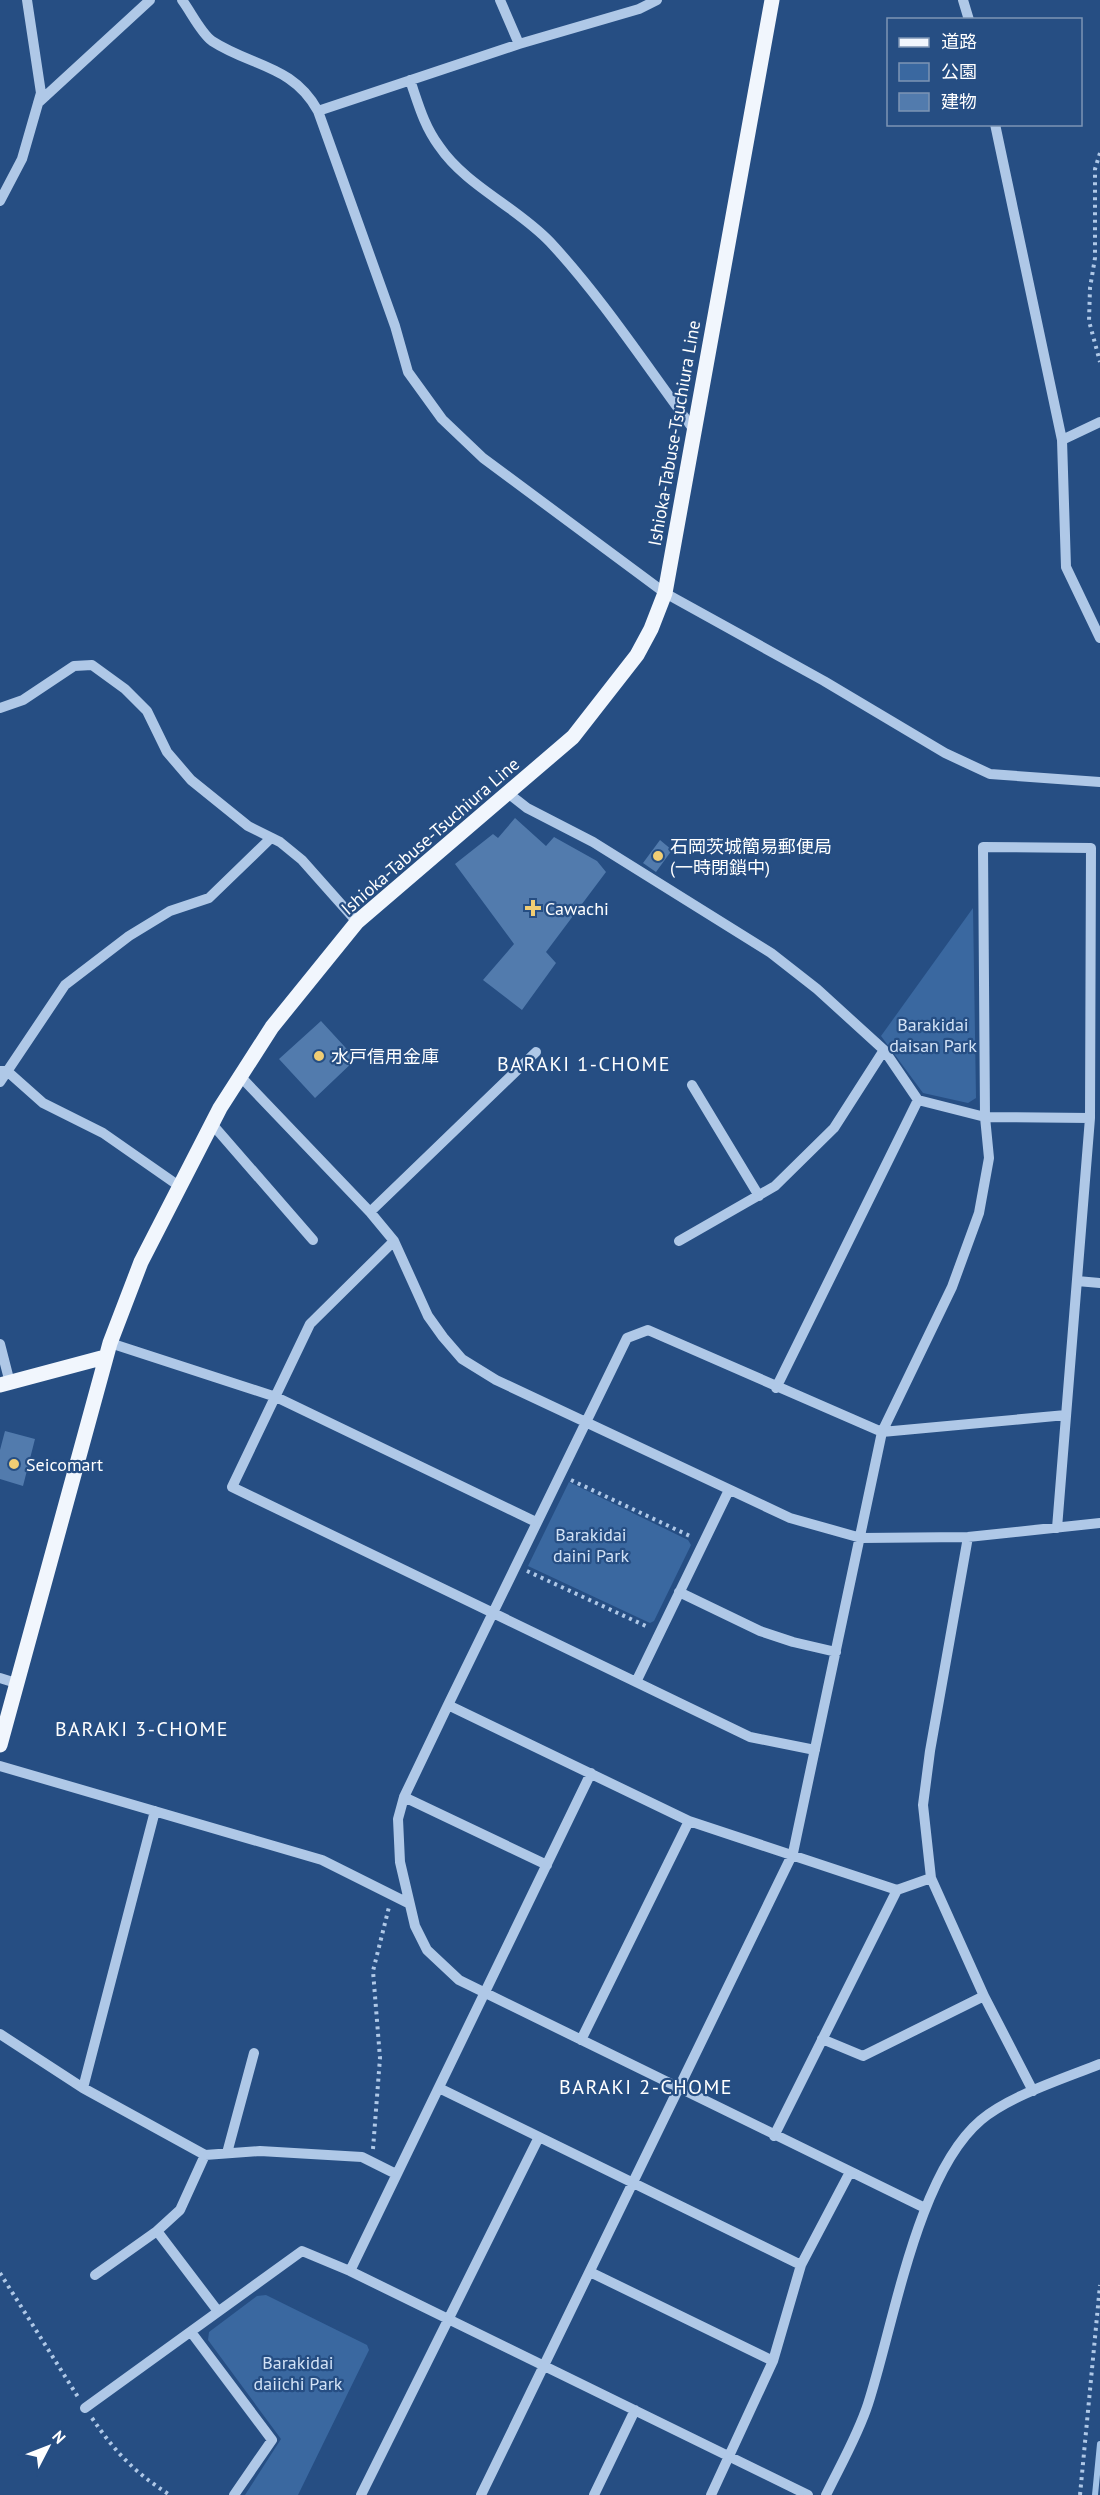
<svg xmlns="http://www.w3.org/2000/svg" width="1100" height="2495" font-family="'PT Sans','Noto Sans JP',sans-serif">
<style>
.green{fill:#3a68a0}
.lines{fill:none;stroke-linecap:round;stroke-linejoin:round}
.stream{stroke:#a3c3e8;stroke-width:6}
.building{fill:#527bad}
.path{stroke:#afc8e7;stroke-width:4;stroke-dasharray:3 4.5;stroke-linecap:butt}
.minor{stroke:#afc8e7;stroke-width:10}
.major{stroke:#f1f6fd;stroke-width:15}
.poi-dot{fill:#f0cd74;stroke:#264e83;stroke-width:2}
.labels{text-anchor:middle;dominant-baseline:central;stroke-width:4.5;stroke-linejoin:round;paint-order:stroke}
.street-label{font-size:18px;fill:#fff;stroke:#264e83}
.poi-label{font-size:18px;fill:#fff;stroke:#264e83;text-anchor:start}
.park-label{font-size:18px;fill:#d2e2f6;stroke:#264e83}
.neighbourhood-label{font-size:20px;letter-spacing:1.5px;fill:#fff;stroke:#264e83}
</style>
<rect width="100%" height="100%" fill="#264e83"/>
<path class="green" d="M973 908 976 1098 968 1103 923 1093 881 1036Z
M569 1482 688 1540 691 1545 654 1621 650 1623 528 1566Z
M266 2295 367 2345 369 2350 298 2495H245L281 2439 208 2340 209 2332 257 2296Z"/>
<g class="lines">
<path class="stream" d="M1095 2495 1100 2444"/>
</g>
<path class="building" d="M515 818 546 846 554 837 597 861 606 872 546 952 556 963 522 1010 483 980 514 944 455 864 493 834 498 838Z
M660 840 672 850 656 872 643 863Z
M321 1021 356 1059 315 1098 279 1059Z
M5 1431 35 1439 23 1486 0 1479V1450Z"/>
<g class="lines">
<path class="path" d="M1100 153 1095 169V258L1090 288 1089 321 1100 362
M571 1480 692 1537
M527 1571 648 1627
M373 2149 380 2058 373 1971 389 1907
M0 2273 78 2397
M92 2418C115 2452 135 2473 170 2495
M1080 2495 1100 2285"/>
<path class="minor" d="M182 0C191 12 201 33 212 41 252 67 293 65 318 111
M500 0 519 44
M657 0 639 9 519 44 318 111 395 326 408 372 442 419 483 458 665 593 824 681 945 753 990 774 1100 782
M963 0 969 20
M410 80C418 103 424 126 439 146 466 186 517 207 550 242 603 299 647 367 694 430
M38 103 150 0
M995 124 1062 440 1066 567 1100 638
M0 201 22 159 41 93 27 0
M1062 440 1100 422
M0 708 23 700 74 666 92 665 125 689 147 711 167 752 191 780 248 826 280 842 302 860 357 922
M509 794 527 808 593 842 771 953 817 989 884 1050 918 1100 985 1117 1090 1118
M0 1071H7L43 1103 103 1133 179 1186
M239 1075 370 1212 394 1241 428 1316 443 1337 462 1359 496 1380 790 1518 861 1538 968 1537 1100 1523
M0 1082 65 985 129 936 170 911 209 898 271 838
M692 1085 759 1196
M212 1124 313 1240
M370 1212 536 1052
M394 1241 310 1324 232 1487 750 1737 815 1750
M679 1241 775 1186 834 1128 884 1050
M1077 1281 1100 1283
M110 1343 276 1397 536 1522
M0 1344 10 1383
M776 1388 918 1100
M968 1537 930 1751 923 1805 931 1878 984 1996 1033 2091
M679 1592 760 1631 793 1642 836 1652
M0 1678 16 1683
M636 1682 729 1490
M448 1705 689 1821 897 1890 931 1878
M0 1766 322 1860 408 1903
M404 1797 547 1865
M0 2034 83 2088 205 2155 260 2151 362 2157 396 2174
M822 2039 863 2056 984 1996
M581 2040 689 1821
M83 2088 155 1811
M439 2088 801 2265
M774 2136 897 1890
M227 2153 254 2053
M205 2155 180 2210 157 2231 217 2310
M925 2208 459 1980 427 1950 415 1926 400 1862 398 1819 404 1797 448 1705 627 1338 648 1330 882 1432 1066 1415
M350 2271 591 1773
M590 2272 773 2361
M95 2275 157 2231
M191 2332 272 2440 234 2495
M85 2408 302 2251 350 2271 808 2495
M361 2495 539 2137
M481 2495 793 1853 882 1432 952 1287 979 1213 989 1158 985 1117 983 847 1091 848 1090 1118 1057 1528
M594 2495 635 2410
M711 2495 773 2361 801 2265 850 2172
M826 2495C840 2466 858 2435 868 2404 894 2324 917 2174 981 2120 1009 2096 1065 2078 1100 2064"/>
<path class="major" d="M0 1385 105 1357
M0 1745 110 1343 141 1262 220 1108 272 1027 357 922 573 737 637 655 651 629 665 593 772 0"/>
</g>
<g class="poi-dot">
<circle cx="658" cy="856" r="6"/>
<path d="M530 899h6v6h6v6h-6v6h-6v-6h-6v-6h6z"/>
<circle cx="319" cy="1056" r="6"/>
<circle cx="14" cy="1464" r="6"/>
</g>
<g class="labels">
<g class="street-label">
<text transform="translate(674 433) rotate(-80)">Ishioka-Tabuse-Tsuchiura Line</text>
<text transform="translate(430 836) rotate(-41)">Ishioka-Tabuse-Tsuchiura Line</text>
</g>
<g class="poi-label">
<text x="670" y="846">石岡茨城簡易郵便局<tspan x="670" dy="21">(一時閉鎖中)</tspan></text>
<text x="545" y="908">Cawachi</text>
<text x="331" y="1056">水戸信用金庫</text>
<text x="26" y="1464">Seicomart</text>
</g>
<g class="park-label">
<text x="933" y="1024">Barakidai<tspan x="933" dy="21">daisan Park</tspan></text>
<text x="591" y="1534">Barakidai<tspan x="591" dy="21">daini Park</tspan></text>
<text x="298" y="2362">Barakidai<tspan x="298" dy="21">daiichi Park</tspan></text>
</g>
<g class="neighbourhood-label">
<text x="584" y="1064">BARAKI 1-CHOME</text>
<text x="142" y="1729">BARAKI 3-CHOME</text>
<text x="646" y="2087">BARAKI 2-CHOME</text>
</g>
</g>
<rect x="887" y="18" width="195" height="108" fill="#264e83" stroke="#7d95b5" stroke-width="1.5"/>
<rect x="899" y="38" width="30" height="9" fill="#f1f6fd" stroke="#7d95b5" stroke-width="1.5"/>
<text x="941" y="48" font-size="18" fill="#ffffff">道路</text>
<rect x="899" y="63" width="30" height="18" fill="#3a68a0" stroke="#7d95b5" stroke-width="1.5"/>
<text x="941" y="78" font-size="18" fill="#ffffff">公園</text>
<rect x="899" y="93" width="30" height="18" fill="#527bad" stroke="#7d95b5" stroke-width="1.5"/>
<text x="941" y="108" font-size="18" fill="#ffffff">建物</text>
<g transform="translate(48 2447) rotate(48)" stroke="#264e83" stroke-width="4.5" paint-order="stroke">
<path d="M0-4.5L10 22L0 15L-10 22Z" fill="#ffffff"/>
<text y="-9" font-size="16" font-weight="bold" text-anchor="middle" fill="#ffffff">N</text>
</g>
</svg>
